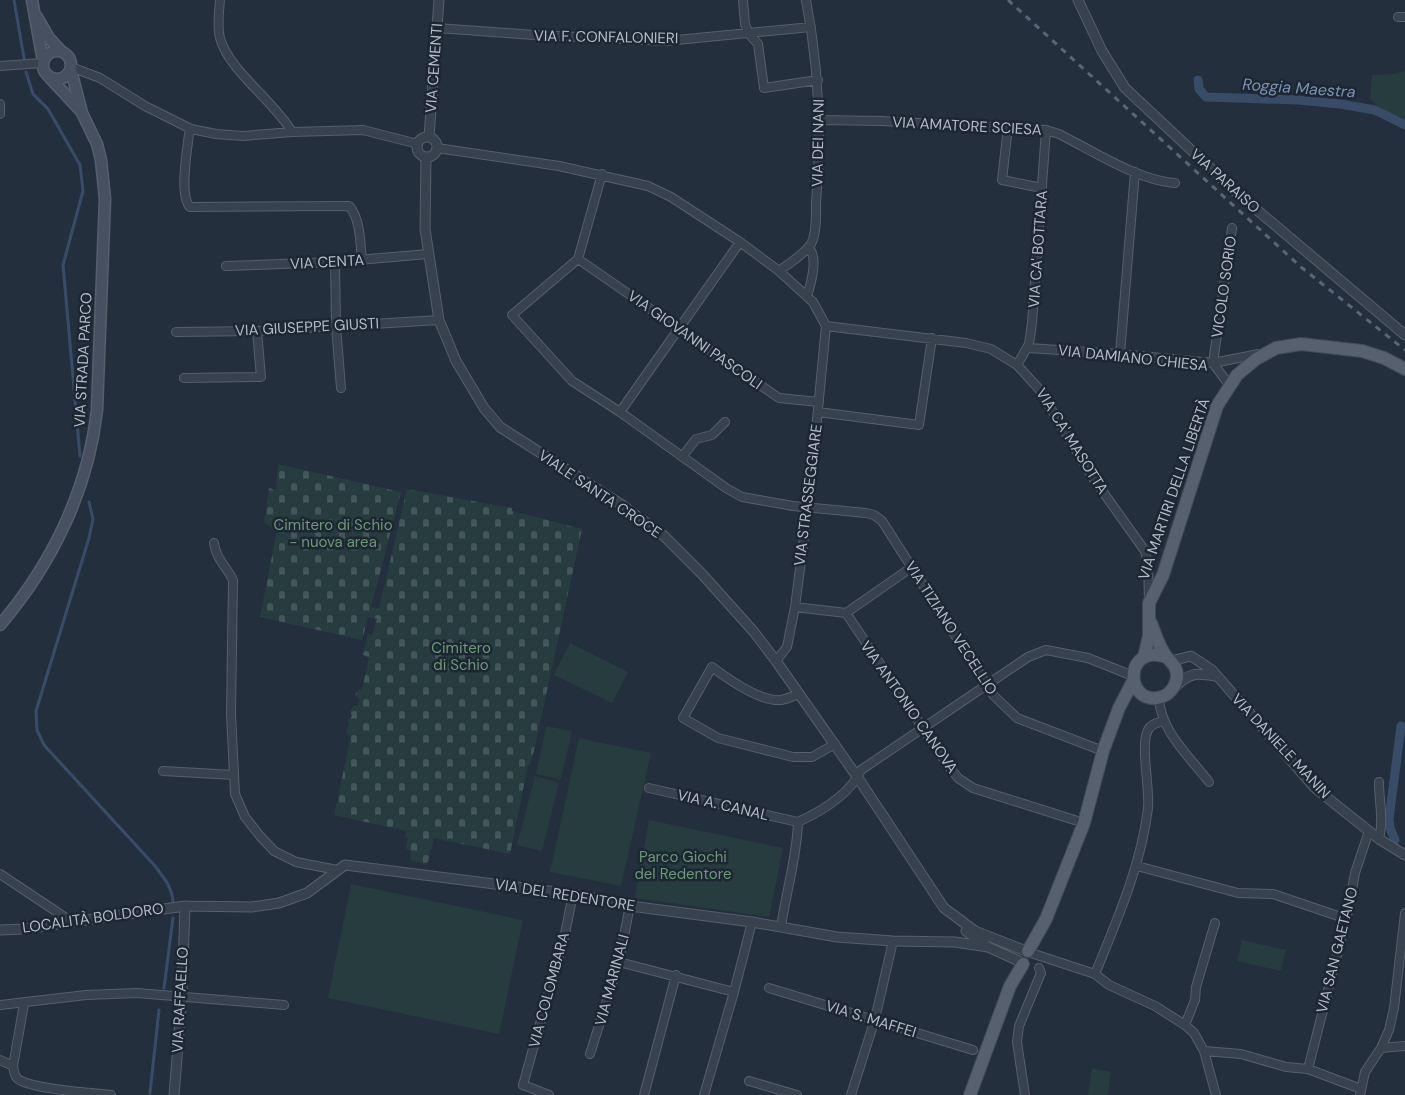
<svg xmlns="http://www.w3.org/2000/svg" width="1405" height="1095" font-family="'DM Sans',sans-serif">
<style>
.cemetery{fill:url(#cemetery-stones)}
.green{fill:#263c3f}
.lines{fill:none;stroke-linecap:round;stroke-linejoin:round}
.stream{stroke:#394c67;stroke-width:3}
.canal{stroke:#394c67;stroke-width:9}
.minor-casing{stroke:#565f6c;stroke-width:10}
.tertiary-casing{stroke:#565f6c;stroke-width:11}
.secondary-casing{stroke:#565f6c;stroke-width:13}
.primary-casing{stroke:#414a57;stroke-width:14}
.minor{stroke:#38414e;stroke-width:8}
.tertiary{stroke:#38414e;stroke-width:9}
.secondary{stroke:#465061;stroke-width:10}
.primary{stroke:#56606e;stroke-width:12}
.rail{stroke:#5a6575;stroke-width:3;stroke-dasharray:6 6;stroke-linecap:butt}
.labels{text-anchor:middle;dominant-baseline:central;stroke-width:5;stroke-linejoin:round;paint-order:stroke}
.street-label{font-size:15px;fill:#b4bcc9;stroke:#1d2633}
.park-label{font-size:15px;fill:#6b9a76;stroke:#1d2633}
.water-label{font-size:16px;font-style:italic;fill:#7c92b1;stroke:#1d2633}
</style>
<defs>
<pattern id="cemetery-stones" width="16" height="16" patternUnits="userSpaceOnUse" patternTransform="scale(1.5)"><rect width="16" height="16" fill="#263c3f"/><path d="M2 7V4a2 2 0 0 1 4 0v3zM10 15v-3a2 2 0 0 1 4 0v3z" fill="#435659"/></pattern>
</defs>
<rect width="100%" height="100%" fill="#242f3e"/>
<path class="cemetery" d="M278 464 401 492 371 607 379 608 407 489 512 508V511L582 529 533 755 530 765H528L510 854 434 838 427 865 410 860 411 852 406 848 408 838 405 837 406 831 334 815 351 736 348 735 346 730 350 724 347 720 352 716 350 711 354 706H358L360 699 355 695 359 689 362 690 369 657 363 655 368 634 372 635 377 619 368 617 362 640 260 617 277 530 264 523 269 488 276 490Z"/>
<path class="green" d="M1405 70V123L1385 113 1370 99 1372 75 1395 74Z
M570 643 628 672 612 703 554 675Z
M546 726 572 731 561 779 536 774Z
M579 738 651 753 621 886 550 872Z
M535 776 559 783 542 851 517 845Z
M649 820 783 848 769 917 635 898Z
M351 884 523 920 499 1034 328 998Z
M1242 940 1286 950 1281 971 1237 961Z
M1092 1068 1111 1072 1108 1095H1088Z"/>
<g class="lines">
<path class="stream" d="M14 0 24 58
M26 72 33 94 48 109 80 165 83 191 63 265 80 456
M89 502 93 519 89 538 36 711 37 730 44 745 155 866C164 878 172 887 173 902
M164 988 173 918
M150 1093 159 1010"/>
<path class="canal" d="M1198 80 1199 89 1206 97 1298 100 1340 104 1375 110 1405 125
M1395 840 1390 828 1389 819 1401 726"/>
<defs>
<path id="minor" d="M220 0C219 12 217 26 220 38 229 71 274 101 292 132
M743 0 745 24 749 34 758 44 764 88 818 80
M1398 17H1405
M437 28 534 35 666 41 811 27
M0 66 42 63
M71 67 100 78 145 106 191 129 216 134 243 136 292 132 363 130 418 144
M0 104V114
M820 120 882 121 1046 130 1059 134C1091 150 1139 181 1175 183
M1008 127 1002 180 1042 188
M191 129 189 134C187 151 179 196 190 207L349 206C361 219 360 244 362 260
M437 148 559 166 648 186 671 197 740 242 779 271 813 302 826 326
M602 174 578 259 512 315 572 381 620 412 726 488 742 497 793 506 866 513 874 515 882 521 994 696 1017 718 1103 751
M1232 228 1213 363 1259 354
M578 259 779 398 819 402
M335 262 336 326 341 388
M226 266 335 262 428 254
M779 271C789 263 804 255 811 244 817 233 816 215 816 203 822 134 819 68 806 0
M807 296C811 284 819 255 808 248
M826 326 966 343 991 349 1017 365 1039 389 1091 475 1145 551 1148 564 1149 599
M176 332 257 331 439 320
M1028 348 1120 354 1213 363 1229 385
M1120 354 1135 172
M1017 365 1029 344 1032 323 1046 130
M184 378 261 377 257 331
M620 412 740 242
M818 412 919 425 932 338
M682 457 696 439 712 435 725 422
M214 543C216 559 227 567 233 580L231 714 235 794 245 817 260 836 274 851 296 862 337 870
M795 607 846 613 912 567
M846 613 945 761 958 778 973 788 1084 823
M776 661 787 647 795 607 810 492 826 326
M799 694C793 696 787 699 781 700 761 702 728 679 712 667L683 718 718 738 793 757H812L835 744
M1159 698C1161 732 1189 756 1209 782
M163 771 234 775
M1379 782C1379 802 1384 819 1379 839
M649 788 798 822
M798 822C822 811 850 794 861 770L1028 657 1046 650 1088 658 1133 676
M1137 866 1238 893 1273 894 1347 919
M0 874 72 922
M781 927C786 892 797 857 798 822
M1031 953 1095 974 1109 985 1155 1006 1185 1025 1194 1033 1204 1051 1216 1095
M619 962 734 992
M1095 974C1117 920 1141 866 1148 808 1150 789 1140 744 1148 730 1151 724 1157 723 1163 721
M769 988 973 1050
M24 1004 13 1066C14 1071 14 1076 18 1079 30 1089 93 1093 111 1095
M0 1005 86 995 137 993 284 1005
M1185 1025 1195 1000 1196 987 1215 923
M1381 1048 1405 1046
M1204 1051 1241 1054 1286 1067 1308 1069 1361 1089
M590 1054 619 962 630 905
M0 1060 13 1066
M1308 1069 1348 912 1355 873 1369 831
M749 1081 797 1095
M549 1095 523 1085 565 934 573 894
M644 1095 676 975
M704 1095 734 992 752 922
M851 1095 875 1019 893 941
M1025 1095 1017 1042 1019 1026 1041 973 1039 968
M1360 1095 1365 1072 1381 1048 1389 1030 1394 1008 1405 913"/>
<path id="tertiary" d="M1078 0 1102 51 1125 88 1237 193 1405 335
M429 137 439 0
M417 147a10 10 0 1 1 20 0a10 10 0 1 1-20 0Z
M426 157 425 229 439 320 456 361 484 408 500 427 622 505 664 536 702 574 754 632 776 661 858 778 944 908 975 931 1026 951
M1171 661 1191 656 1212 670 1315 788 1379 839 1405 855
M1175 687C1190 672 1196 673 1216 676
M0 930 24 929 185 906 252 907 279 903 307 893 345 865 573 894 638 907 752 922 837 937 893 941 955 942 988 947
M966 931 988 947 1021 962
M174 1095 182 996 185 906"/>
<path id="secondary" d="M32 0 43 61
M37 17 49 38 61 51
M43 65a14 14 0 1 1 28 0a14 14 0 1 1-28 0Z
M50 78 80 110
M0 625C52 564 88 490 97 410L105 199 101 160 97 144 82 113 71 70"/>
<path id="primary" d="M1151 623C1155 633 1159 647 1166 656 1169 660 1172 662 1175 667 1181 680 1172 696 1157 698 1124 702 1125 643 1166 657
M1144 657 1149 636V603L1163 575 1217 406 1237 375 1256 359 1276 348 1301 344 1362 351 1384 358 1405 369
M1028 951 1046 919 1084 823 1103 751 1119 708 1133 681
M970 1095 1010 986 1023 964"/>
</defs>
<use href="#minor" class="minor-casing"/>
<use href="#tertiary" class="tertiary-casing"/>
<use href="#secondary" class="secondary-casing"/>
<use href="#primary" class="primary-casing"/>
<use href="#minor" class="minor"/>
<use href="#tertiary" class="tertiary"/>
<use href="#secondary" class="secondary"/>
<use href="#primary" class="primary"/>
<path class="rail" d="M1008 0 1301 267 1405 350"/>
</g>
<g class="labels">
<g class="street-label">
<text transform="translate(606 37) rotate(1)">VIA F. CONFALONIERI</text>
<text transform="translate(434 68) rotate(-86)">VIA CEMENTI</text>
<text transform="translate(967 126) rotate(3)">VIA AMATORE SCIESA</text>
<text transform="translate(818 143) rotate(-89)">VIA DEI NANI</text>
<text transform="translate(1225 181) rotate(42)">VIA PARAISO</text>
<text transform="translate(1038 249) rotate(-86)">VIA CA' BOTTARA</text>
<text transform="translate(327 262) rotate(-3)">VIA CENTA</text>
<text transform="translate(1224 287) rotate(-82)">VICOLO SORIO</text>
<text transform="translate(307 327) rotate(-3)">VIA GIUSEPPE GIUSTI</text>
<text transform="translate(695 340) rotate(35)">VIA GIOVANNI PASCOLI</text>
<text transform="translate(1133 358) rotate(6)">VIA DAMIANO CHIESA</text>
<text transform="translate(83 360) rotate(-87)">VIA STRADA PARCO</text>
<text transform="translate(1072 441) rotate(58)">VIA CA' MASOTTA</text>
<text transform="translate(1174 489) rotate(-71)">VIA MARTIRI DELLA LIBERTÀ</text>
<text transform="translate(600 494) rotate(34)">VIALE SANTA CROCE</text>
<text transform="translate(808 495) rotate(-83)">VIA STRASSEGGIARE</text>
<text transform="translate(951 628) rotate(57)">VIA TIZIANO VECELLIO</text>
<text transform="translate(909 707) rotate(55)">VIA ANTONIO CANOVA</text>
<text transform="translate(1281 746) rotate(47)">VIA DANIELE MANIN</text>
<text transform="translate(723 805) rotate(13)">VIA A. CANAL</text>
<text transform="translate(565 895) rotate(9)">VIA DEL REDENTORE</text>
<text transform="translate(93 918) rotate(-8)">LOCALITÀ BOLDORO</text>
<text transform="translate(1337 950) rotate(-76)">VIA SAN GAETANO</text>
<text transform="translate(612 980) rotate(-75)">VIA MARINALI</text>
<text transform="translate(549 990) rotate(-75)">VIA COLOMBARA</text>
<text transform="translate(180 1000) rotate(-87)">VIA RAFFAELLO</text>
<text transform="translate(871 1019) rotate(17)">VIA S. MAFFEI</text>
</g>
<g class="park-label">
<text x="333" y="525">Cimitero di Schio<tspan x="333" dy="17">- nuova area</tspan></text>
<text x="461" y="648">Cimitero<tspan x="461" dy="17">di Schio</tspan></text>
<text x="683" y="857">Parco Giochi<tspan x="683" dy="17">del Redentore</tspan></text>
</g>
<g class="water-label">
<text transform="translate(1299 88) rotate(4)">Roggia Maestra</text>
</g>
</g>
</svg>
